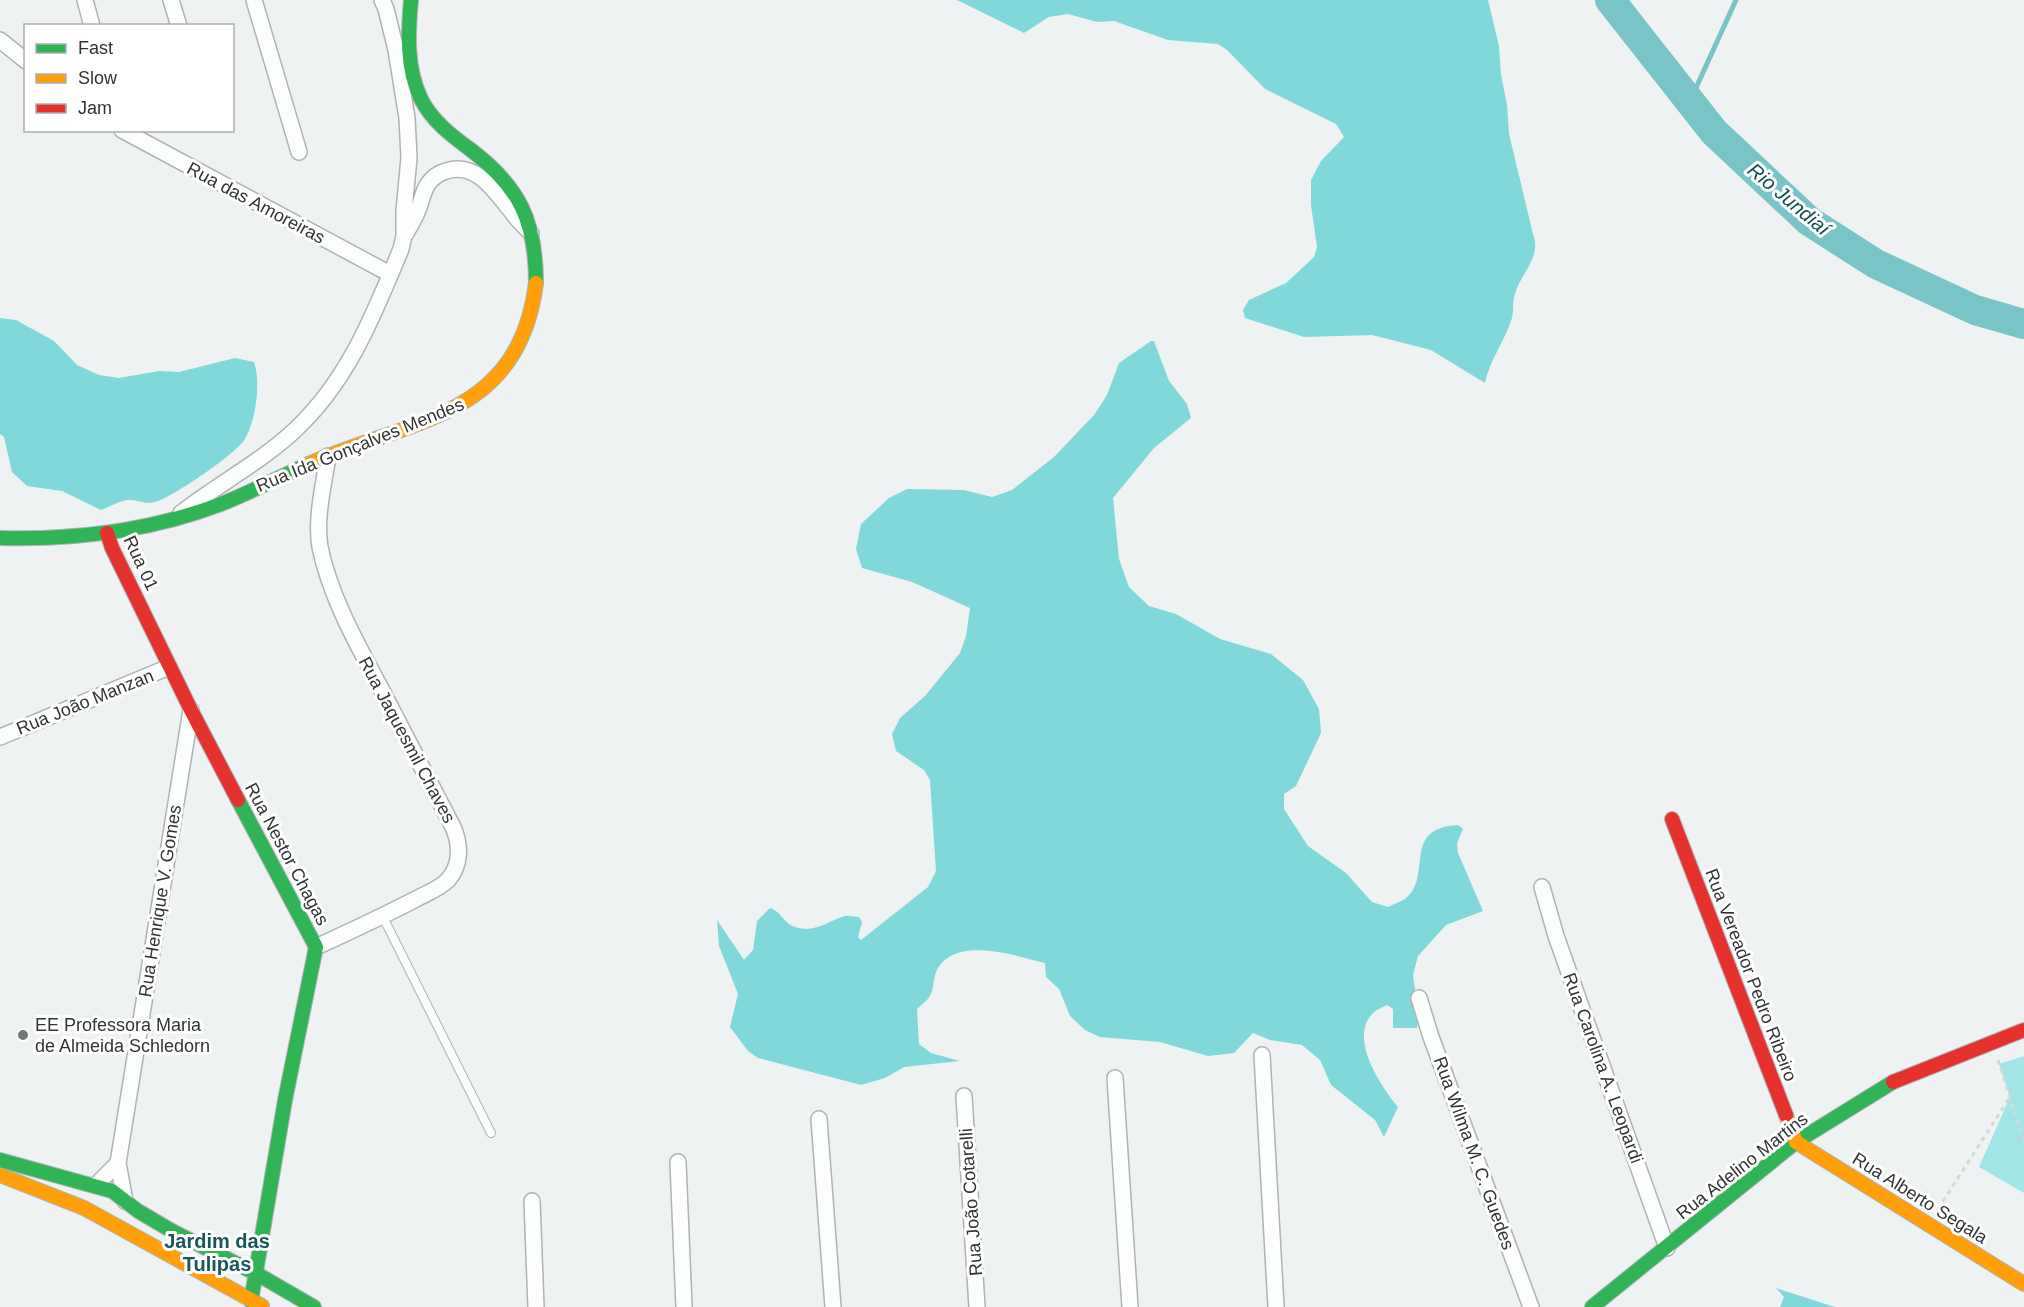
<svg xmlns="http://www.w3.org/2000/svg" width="2024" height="1307" font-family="Arial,sans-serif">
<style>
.green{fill:#a1e5e7}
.forest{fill:#80d8db}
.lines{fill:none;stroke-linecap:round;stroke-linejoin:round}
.stream{stroke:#78c4c7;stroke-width:5}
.river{stroke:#78c4c7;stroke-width:30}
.lane-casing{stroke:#b0b3b3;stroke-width:10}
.street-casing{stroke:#b0b3b3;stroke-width:18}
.fast-casing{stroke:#b0b3b3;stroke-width:16}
.slow-casing{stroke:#b0b3b3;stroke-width:16}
.jam-casing{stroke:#b0b3b3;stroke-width:16}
.path{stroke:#d6d7d7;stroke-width:3;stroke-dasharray:4.5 4.5;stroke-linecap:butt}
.lane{stroke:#fcfdfd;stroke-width:8}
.street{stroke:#fcfdfd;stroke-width:15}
.fast{stroke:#30b455;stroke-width:14}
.slow{stroke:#ff9f0a;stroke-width:14}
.jam{stroke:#e5322d;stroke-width:14}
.poi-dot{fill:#747677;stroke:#fff;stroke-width:2}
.labels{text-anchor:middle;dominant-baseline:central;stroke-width:6;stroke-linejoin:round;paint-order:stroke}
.street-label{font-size:18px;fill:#323434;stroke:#fff}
.poi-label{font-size:18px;fill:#323434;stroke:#fff;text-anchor:start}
.water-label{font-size:20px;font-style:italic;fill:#104f50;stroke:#fff}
.neighbourhood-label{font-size:20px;font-weight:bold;fill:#1b5759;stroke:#fff}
</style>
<rect width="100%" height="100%" fill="#eef2f3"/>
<path class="green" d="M2024 1056V1193L1979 1167 2010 1097 1999 1064Z"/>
<path class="forest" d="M957 0H1488L1499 46 1501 75 1507 104 1509 134 1533 234C1542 257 1521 273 1515 294 1512 302 1514 310 1512 318 1505 341 1490 359 1485 383L1431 350 1372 335 1304 337 1245 318 1243 310 1249 300 1286 283 1314 257 1317 247 1311 205V180L1321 161 1344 137 1336 124 1265 89 1227 50 1218 44 1168 40 1114 21 1097 22 1068 14 1049 17 1024 33Z
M0 318 16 320 54 341 77 365 99 375 119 378 159 371 179 372 235 358 254 362C261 382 256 420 245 439 236 454 175 495 158 501 147 505 142 501 131 500 122 499 109 507 101 510L62 491 27 486 12 472 4 437 0 434Z
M1151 341H1154L1169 381 1187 404 1191 418 1154 448 1113 498 1119 559 1129 587 1149 606 1176 614 1220 639 1271 654 1303 680 1319 709 1321 733 1296 786 1284 794V809L1308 846 1346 873 1372 902 1388 907C1393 904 1401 902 1405 899 1434 877 1400 828 1458 825L1463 829 1457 843 1458 853 1483 911 1446 925 1418 956 1413 975 1419 1015 1417 1028H1393V1009L1387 1005C1383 1007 1378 1009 1374 1012 1347 1037 1381 1086 1398 1107L1384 1137 1375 1120 1331 1085 1320 1060 1302 1045 1270 1040 1253 1033 1234 1053 1208 1056 1160 1042 1100 1037 1085 1030 1070 1016 1059 989 1046 977 1045 963C1016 956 955 935 937 970 933 978 934 989 930 996 927 1001 920 1006 917 1009L919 1044 931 1053 960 1061 904 1067 885 1078 861 1085 758 1058 748 1051 730 1027 738 994 719 946 717 920 744 960 753 950 757 921 770 908C781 911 784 924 795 927 815 934 829 920 845 916 849 915 855 917 859 917L862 922 858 937 861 940 928 887 936 871 930 780 924 770 896 751 892 734 900 718 925 696 960 653 966 636 970 608 912 582 862 568 856 549 861 524 889 498 907 489 964 490 992 497 1012 490 1054 457 1094 415 1107 395 1119 363Z
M1776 1288 1835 1307H1780L1784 1297Z"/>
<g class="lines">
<path class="stream" d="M1690 101 1736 0"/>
<path class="river" d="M1610 0 1714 132 1809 221 1876 264 1975 310 2024 324"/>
<defs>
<path id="lane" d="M383 917 491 1133"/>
<path id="street" d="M85 0 92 26
M171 0 179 26
M254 0 299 152
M0 40 26 61
M122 130 390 274
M405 235C409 227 415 219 418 210 422 201 422 193 428 184 432 178 439 173 446 171 477 161 495 192 512 212 517 220 524 226 531 233
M181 513C218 484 261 462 295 430 348 381 374 314 401 249L404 236V211L409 158 407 118 396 50 386 9 382 0
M0 737 169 667
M1542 887 1556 936 1667 1248
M316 947C349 932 383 916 416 899 427 893 439 889 448 880 461 865 461 845 453 827 429 780 404 733 379 685 356 642 330 596 320 547 315 518 324 484 328 456
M1419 998 1431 1037 1531 1307
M1262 1055 1276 1307
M1115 1078 1130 1307
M964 1096 977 1307
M819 1119 833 1307
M678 1162 684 1307
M96 1185 118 1163
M125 1201 118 1163 191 710
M532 1201 536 1307"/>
<path id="fast" d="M411 0C408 33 406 68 421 99 432 121 452 136 471 150 520 187 536 222 536 283
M0 538C75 540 150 531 221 504 249 493 276 479 304 466
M238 800 316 947 285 1100 251 1301
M0 1160 112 1191 138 1211 172 1231 257 1274 314 1307
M1592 1307 1796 1142 1893 1082"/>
<path id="slow" d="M304 466C407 419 519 421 536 283
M1786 1115 1796 1142 2024 1284
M0 1175 84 1208 262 1306"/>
<path id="jam" d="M107 533 112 548 191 710 238 800
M1672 819 1786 1115
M1893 1082 2024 1030"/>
</defs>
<use href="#lane" class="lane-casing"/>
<use href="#street" class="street-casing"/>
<use href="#fast" class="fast-casing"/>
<use href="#slow" class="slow-casing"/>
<use href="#jam" class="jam-casing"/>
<path class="path" d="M1998 1060 2024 1141
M1938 1209 2010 1097"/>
<use href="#lane" class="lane"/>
<use href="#street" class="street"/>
<use href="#fast" class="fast"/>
<use href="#slow" class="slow"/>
<use href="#jam" class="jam"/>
</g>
<circle class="poi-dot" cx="23" cy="1035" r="6"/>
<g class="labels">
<g class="street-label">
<text transform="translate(256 203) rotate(28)">Rua das Amoreiras</text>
<text transform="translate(360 445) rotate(-22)">Rua Ida Gonçalves Mendes</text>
<text transform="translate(141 563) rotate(65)">Rua 01</text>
<text transform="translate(85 702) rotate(-22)">Rua João Manzan</text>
<text transform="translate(407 740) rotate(62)">Rua Jaquesmil Chaves</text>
<text transform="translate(287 854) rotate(62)">Rua Nestor Chagas</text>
<text transform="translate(160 901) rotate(-81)">Rua Henrique V. Gomes</text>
<text transform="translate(1751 975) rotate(69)">Rua Vereador Pedro Ribeiro</text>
<text transform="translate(1603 1068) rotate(70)">Rua Carolina A. Leopardi</text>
<text transform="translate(1474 1153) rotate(70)">Rua Wilma M. C. Guedes</text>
<text transform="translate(1742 1166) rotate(-38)">Rua Adelino Martins</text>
<text transform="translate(1920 1198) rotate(32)">Rua Alberto Segala</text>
<text transform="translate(971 1202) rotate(-94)">Rua João Cotarelli</text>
</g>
<g class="poi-label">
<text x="35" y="1025">EE Professora Maria<tspan x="35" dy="21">de Almeida Schledorn</tspan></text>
</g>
<g class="water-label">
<text transform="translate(1789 199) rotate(40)">Rio Jundiaí</text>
</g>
<g class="neighbourhood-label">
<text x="217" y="1241">Jardim das<tspan x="217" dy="23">Tulipas</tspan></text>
</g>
</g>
<rect x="24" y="24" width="210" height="108" fill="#ffffff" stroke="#adaeae" stroke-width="1.5"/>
<rect x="36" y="44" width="30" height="9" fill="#30b455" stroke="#adaeae" stroke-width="1.5"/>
<text x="78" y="54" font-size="18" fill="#323434">Fast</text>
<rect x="36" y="74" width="30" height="9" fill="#ff9f0a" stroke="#adaeae" stroke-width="1.5"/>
<text x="78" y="84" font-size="18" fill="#323434">Slow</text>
<rect x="36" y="104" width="30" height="9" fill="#e5322d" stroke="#adaeae" stroke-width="1.5"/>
<text x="78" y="114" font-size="18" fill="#323434">Jam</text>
</svg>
